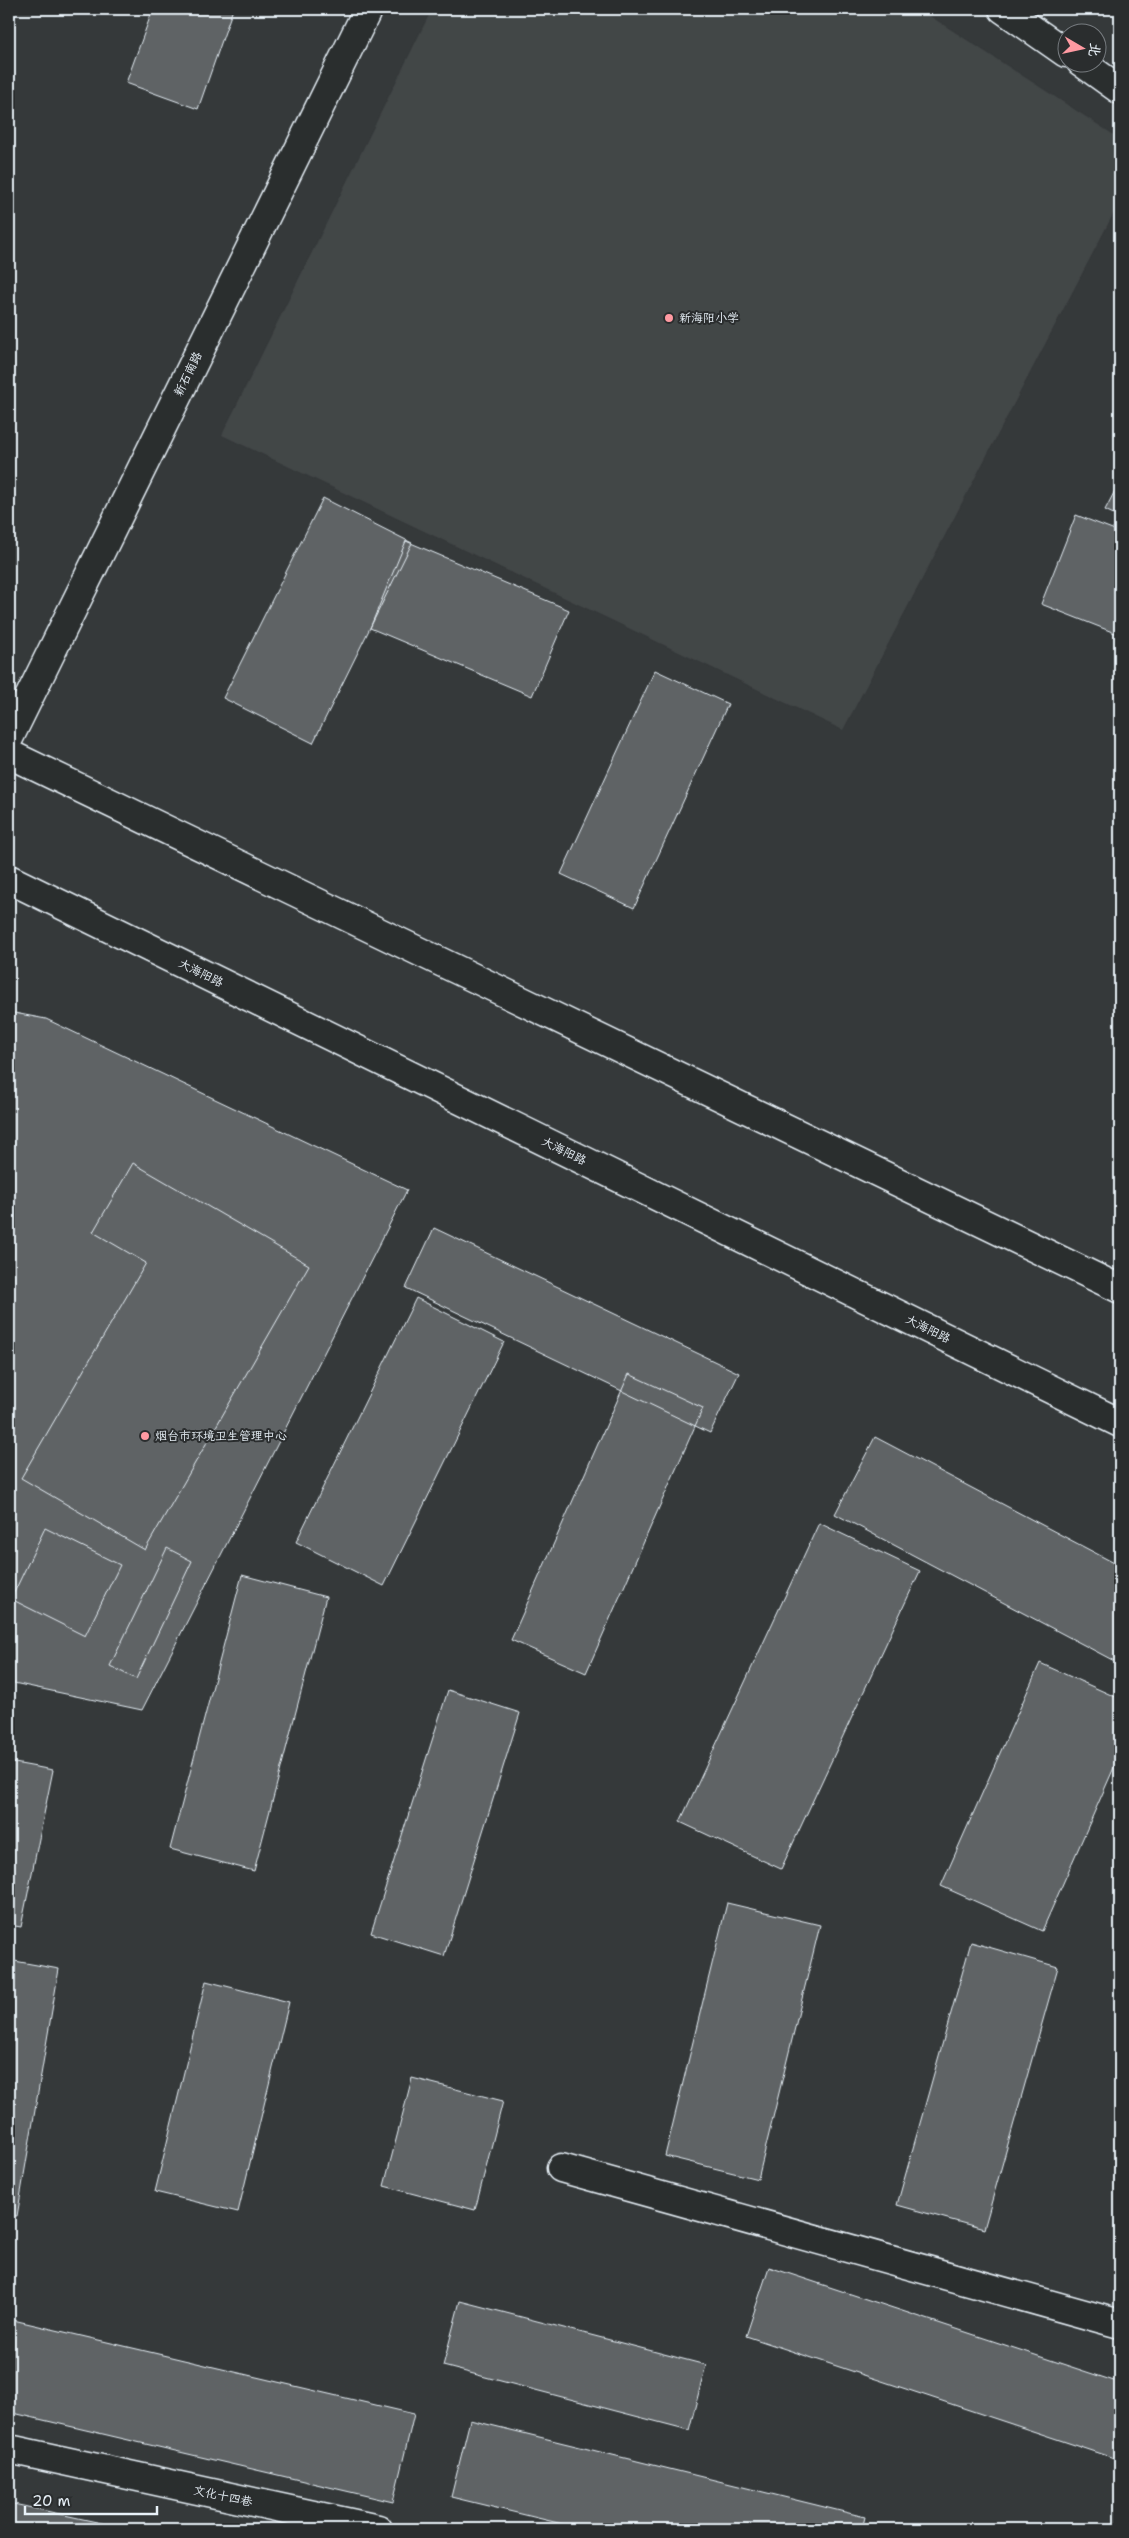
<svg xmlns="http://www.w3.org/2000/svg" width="1129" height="2538" font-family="'Shantell Sans','LXGW WenKai TC',sans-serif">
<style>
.built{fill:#424647}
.building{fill:#5f6365;stroke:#e8f1f8}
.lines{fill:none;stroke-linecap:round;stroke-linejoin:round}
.minor-casing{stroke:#e8f1f8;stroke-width:31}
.highway-casing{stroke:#e8f1f8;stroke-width:31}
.minor{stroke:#2a2d2e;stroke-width:28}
.highway{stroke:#2a2d2e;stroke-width:28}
.poi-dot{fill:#ff9aa2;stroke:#2a2d2e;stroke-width:2}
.labels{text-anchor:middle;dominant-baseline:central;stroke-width:4;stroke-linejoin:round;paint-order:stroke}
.poi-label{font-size:12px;fill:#e8f1f8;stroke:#2a2d2e;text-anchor:start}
.street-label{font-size:12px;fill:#e8f1f8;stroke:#2a2d2e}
</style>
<rect width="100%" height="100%" fill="#35393a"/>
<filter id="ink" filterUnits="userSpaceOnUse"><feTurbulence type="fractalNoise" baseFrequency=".02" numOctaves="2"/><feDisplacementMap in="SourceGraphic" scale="10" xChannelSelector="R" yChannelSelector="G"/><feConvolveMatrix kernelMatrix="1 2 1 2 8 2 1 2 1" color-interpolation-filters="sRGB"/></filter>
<g filter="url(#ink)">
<path class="built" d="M432 9H919L1120 139V201L843 730 222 435Z"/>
<path class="building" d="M153 9H233L198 109 126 83Z
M1120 481V517L1105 510Z
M323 498 412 543 313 743 223 698Z
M1076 515 1120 532V635L1041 604Z
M406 541 569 610 532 696 370 628Z
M655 670 728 704 634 908 561 874Z
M9 1012 46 1019 407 1190 142 1710 9 1682Z
M133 1163 309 1265 145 1550 21 1478 146 1263 93 1232Z
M434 1228 739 1373 710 1433 406 1288Z
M416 1298 504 1342 384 1586 296 1542Z
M629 1374 703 1408 586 1673 511 1640Z
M875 1437 1120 1566V1664L835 1514Z
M819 1523 920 1571 781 1869 680 1822Z
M45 1528 120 1565 85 1636 11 1599Z
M167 1548 192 1561 136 1679 110 1666Z
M242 1575 326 1597 254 1871 170 1849Z
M1040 1663 1120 1699V1754L1042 1931 941 1886Z
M448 1690 520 1713 444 1956 371 1933Z
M9 1762 53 1770 21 1927 9 1925Z
M727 1903 820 1925 758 2179 665 2156Z
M971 1942 1058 1967 984 2229 897 2205Z
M9 1960 59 1969 17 2216 9 2215Z
M206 1981 289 2002 238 2212 155 2192Z
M412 2078 503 2101 475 2210 384 2186Z
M769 2267 1120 2383V2460L746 2336Z
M460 2301 706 2365 689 2430 443 2366Z
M9 2319 414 2414 393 2502 9 2412Z
M470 2420 865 2517 862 2529H583L451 2497Z
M9 2503 129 2529H9Z"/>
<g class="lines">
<defs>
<path id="minor" d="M1003 9 1066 53
M1081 62 1120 90
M9 738 368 9
M561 2168 1120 2324
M9 2449 378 2529"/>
<path id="highway" d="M9 754 1120 1289
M9 879 1120 1423"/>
</defs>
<use href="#minor" class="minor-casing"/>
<use href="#highway" class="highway-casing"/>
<use href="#minor" class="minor"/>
<use href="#highway" class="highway"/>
</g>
</g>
<g class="poi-dot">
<circle cx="669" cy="318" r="5"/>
<circle cx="145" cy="1436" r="5"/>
</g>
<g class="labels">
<g class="poi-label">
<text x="679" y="318">新海阳小学</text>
<text x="155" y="1436">烟台市环境卫生管理中心</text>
</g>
<g class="street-label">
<text transform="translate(188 374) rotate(-64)">新石南路</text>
<text transform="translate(201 973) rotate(26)">大海阳路</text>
<text transform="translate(564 1151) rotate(26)">大海阳路</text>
<text transform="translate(928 1329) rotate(26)">大海阳路</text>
<text transform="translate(223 2496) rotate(12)">文化十四巷</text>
</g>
</g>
<rect width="1129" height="2538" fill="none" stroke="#2a2d2e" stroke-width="30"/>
<rect x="15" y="15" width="1099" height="2508" fill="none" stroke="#e8f1f8" stroke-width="2" filter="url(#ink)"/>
<g transform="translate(1082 48) rotate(99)"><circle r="24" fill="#2a2d2e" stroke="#767b7f"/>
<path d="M0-4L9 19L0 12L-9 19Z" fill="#ff9aa2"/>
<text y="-8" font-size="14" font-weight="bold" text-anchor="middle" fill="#e8f1f8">北</text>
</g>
<path d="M25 2506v8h132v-8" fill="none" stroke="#e8f1f8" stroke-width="2.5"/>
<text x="32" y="2506" font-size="15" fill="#e8f1f8" stroke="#2a2d2e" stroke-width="4" paint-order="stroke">20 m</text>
</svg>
